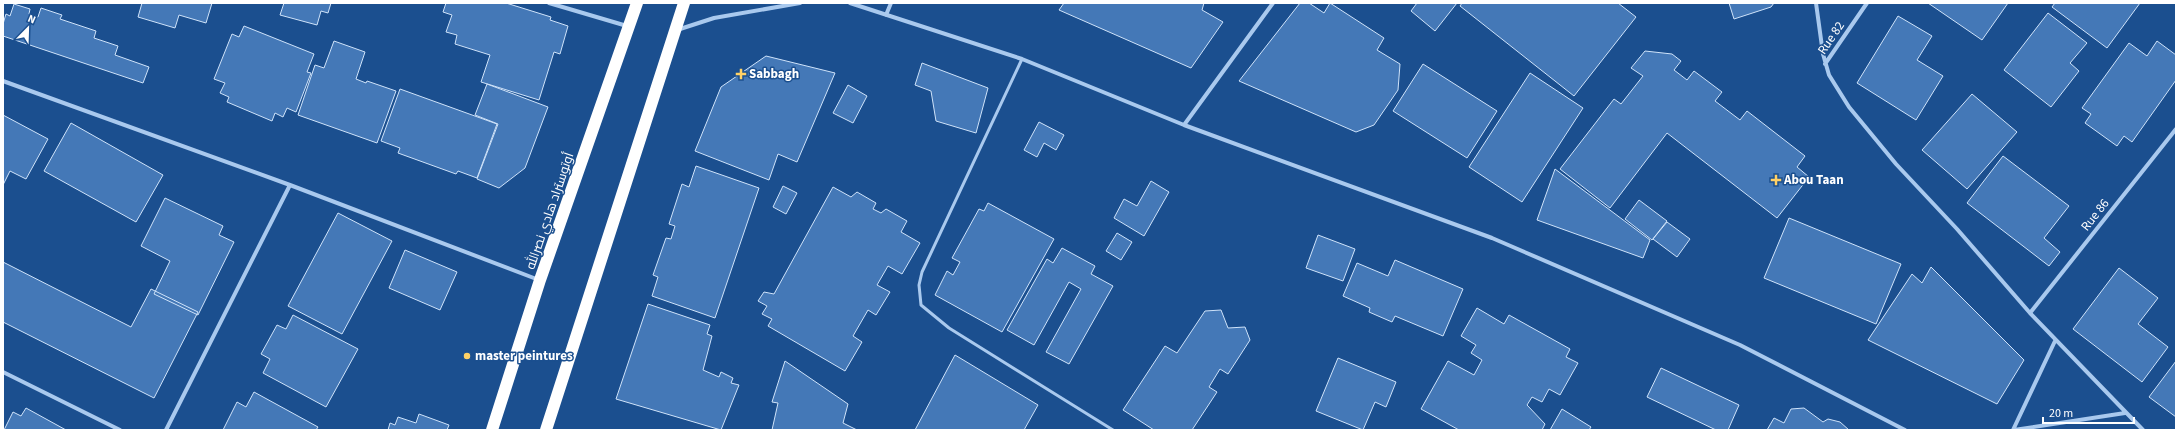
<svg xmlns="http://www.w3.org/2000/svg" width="2179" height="433" font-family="'Source Sans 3',Cairo,sans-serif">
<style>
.building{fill:#4478b7;stroke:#cfe3fa}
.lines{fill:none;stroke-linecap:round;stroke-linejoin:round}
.lane{stroke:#a9c9ee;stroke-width:3}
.street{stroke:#a9c9ee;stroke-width:4}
.highway{stroke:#fff;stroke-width:12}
.poi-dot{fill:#ffd166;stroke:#1b4f8f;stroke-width:1.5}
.labels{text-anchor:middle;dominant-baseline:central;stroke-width:3;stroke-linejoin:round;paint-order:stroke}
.street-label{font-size:13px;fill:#fff;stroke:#1b4f8f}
.poi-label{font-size:13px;font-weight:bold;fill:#fff;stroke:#1b4f8f;text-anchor:start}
</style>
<rect width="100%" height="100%" fill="#1b4f8f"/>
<path class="building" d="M142 3H212L206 23 179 15 175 28 138 17Z
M284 3H331L328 13 321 11 317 25 280 15Z
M446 3H506L551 17 550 20 568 26 560 54 554 52 539 100 481 82 490 55 455 44 457 35 446 32 452 15 443 12Z
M1064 3H1204L1202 10 1223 22 1191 68 1059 10Z
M1300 3H1309L1324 13 1330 3 1384 38 1377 50 1400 64 1398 90 1374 125 1356 132 1239 81Z
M1417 3H1457L1435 31 1411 11Z
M1462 3H1618L1636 17 1574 96 1460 6Z
M1729 3H1774L1771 7 1734 19Z
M1928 3H2008L1982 40Z
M2055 3H2140L2107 48 2052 7Z
M14 4 30 9 29 14 38 17 41 8 62 15 60 19 96 31 94 38 118 46 115 55 149 67 143 83 3 36V24L6 14 10 16Z
M2048 13 2087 43 2070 63 2079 71 2051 107 2004 70Z
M1898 16 1932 36 1917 60 1943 76 1916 120 1857 83Z
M244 26 314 54 307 72 311 73 296 112 287 108 283 117 275 113 272 121 227 102 229 97 220 93 225 83 214 79 232 34 239 37Z
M334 41 365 52 356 79 366 83 367 81 396 91 377 143 298 115 315 65 324 68Z
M2157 41 2176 55V80L2132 142 2124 136 2117 146 2085 123 2091 114 2082 108 2129 43 2147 56Z
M1645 51 1672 54 1681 61 1674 70 1687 80 1694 71 1722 92 1715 101 1740 120 1747 111 1805 156 1797 167 1809 177 1777 218 1667 133 1610 208 1560 169 1614 99 1621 104 1643 76 1631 68Z
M766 56 835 73 797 162 778 154 769 180 695 151 721 87Z
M922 63 988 88 976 133 936 121 931 91 915 85Z
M1423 64 1497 111 1467 158 1393 111Z
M1530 73 1583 108 1522 202 1469 167Z
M487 84 548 107 525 168 499 188 477 179 498 124 475 115Z
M848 85 867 96 853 123 833 113Z
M400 89 497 124 477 178 458 171 456 174 398 153 400 148 381 141Z
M1972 94 2017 132 1967 189 1922 150Z
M3 115 48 139 26 179 10 171 3 185Z
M1039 122 1064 135 1056 150 1044 143 1037 157 1024 150Z
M71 123 163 175 136 222 44 171Z
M2003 156 2069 206 2044 238 2060 252 2049 266 1967 203Z
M696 166 759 188 715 318 652 296 658 277 653 275 666 238 671 239 675 226 669 224 682 184 689 187Z
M1555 169 1650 240 1643 258 1537 220Z
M1151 181 1169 192 1144 236 1114 218 1124 199 1137 206Z
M783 186 797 193 786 214 773 207Z
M833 187 851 197 857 192 876 203 873 209 881 213 886 209 907 221 901 232 920 243 902 274 888 266 877 285 890 292 876 315 868 310 853 336 862 342 845 371 768 326 772 319 762 314 767 306 758 301 764 292 774 294Z
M165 198 223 226 219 235 234 242 198 315 154 294 170 261 141 246Z
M1639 200 1667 221 1652 240 1625 219Z
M988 203 1054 239 1002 332 935 295 947 271 953 275 960 262 952 258 979 209 984 211Z
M338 213 392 241 342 334 288 306Z
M1789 218 1901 264 1876 324 1764 278Z
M1667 222 1690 239 1677 257 1653 239Z
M1117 233 1132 242 1121 260 1106 251Z
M1318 235 1355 249 1343 281 1306 268Z
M1062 248 1095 266 1091 274 1113 286 1069 364 1046 352 1081 289 1069 282 1034 345 1007 330 1047 259 1053 263Z
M405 250 457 272 440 310 389 288Z
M1395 260 1463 289 1443 336 1395 316 1392 322 1369 312 1370 308 1343 296 1357 263 1388 276Z
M3 262 131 327 151 289 198 312 154 398 3 322Z
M1931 267 2024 360 1997 404 1868 340 1912 274 1922 283Z
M2119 268 2158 298 2138 324 2168 347 2142 382 2073 329Z
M648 304 710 325 707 334 712 336 703 370 719 377 721 372 733 378 731 383 739 385 721 430 616 399Z
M1477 308 1504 324 1509 315 1570 349 1566 357 1578 363 1560 395 1549 389 1542 402 1532 397 1527 405 1545 424 1542 430H1459L1421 409 1448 361 1474 375 1482 360 1471 353 1476 345 1461 336Z
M1221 310 1228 328 1245 327 1250 340 1228 374 1220 369 1209 387 1217 392 1192 430H1154L1123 410 1165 346 1177 353 1205 311Z
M293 315 358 349 326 407 263 373 270 359 261 354 277 325 286 329Z
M955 355 1038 405 1024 430H915Z
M1338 358 1396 382 1386 407 1375 402 1363 430 1316 411Z
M785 361 848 404 843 423 857 430H772L778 403 772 402Z
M2176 361V417L2149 397Z
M1661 368 1739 405 1728 430H1716L1647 397Z
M254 392 318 427 316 430H223L237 402 246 407Z
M26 408 66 430H4L13 412 21 416Z
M1804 408 1823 422 1828 419 1840 422 1849 430H1767L1774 418 1784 423 1791 409Z
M1562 409 1591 427 1589 430H1550Z
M419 414 449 425 447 430H388L390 423 395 425 398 417 416 423Z"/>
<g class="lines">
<path class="lane" d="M1022 59 922 272 919 285 921 305 949 328 1113 430"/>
<path class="street" d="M549 3 627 26
M850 3 1022 59 1184 125 1492 238 1740 345 1905 430
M1816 3 1823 54 1829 75 1849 107 1896 164 1957 229 2030 313 2143 430
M886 15 891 3
M677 30 714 18 800 3
M1825 64 1867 3
M3 81 290 185 539 280
M1184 125 1273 3
M2030 313 2176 129
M3 372 120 430
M166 430 290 185
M2013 430 2055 341
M2014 430 2125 413"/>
<path class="highway" d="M492 430 540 280 637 3
M546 430 684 3"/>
</g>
<g class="poi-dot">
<path d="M739 68h4v4h4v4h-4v4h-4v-4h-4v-4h4z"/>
<path d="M1774 174h4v4h4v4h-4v4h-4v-4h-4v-4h4z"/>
<circle cx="467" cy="356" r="4"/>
</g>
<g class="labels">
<g class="street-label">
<text transform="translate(1831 38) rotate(-56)">Rue 82</text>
<text transform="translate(550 211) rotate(-71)">أوتوستراد هادي نصرالله</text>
<text transform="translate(2095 215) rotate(-52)">Rue 86</text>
</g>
<g class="poi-label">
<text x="749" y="74">Sabbagh</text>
<text x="1784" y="180">Abou Taan</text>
<text x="475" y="356">master peintures</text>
</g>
</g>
<rect width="2179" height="433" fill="none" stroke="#ffffff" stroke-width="8"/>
<g transform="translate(28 28) rotate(23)" stroke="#1b4f8f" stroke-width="3" paint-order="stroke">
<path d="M0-3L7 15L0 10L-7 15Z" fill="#ffffff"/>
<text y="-6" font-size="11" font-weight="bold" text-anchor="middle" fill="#ffffff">N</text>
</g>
<path d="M2043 417v6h91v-6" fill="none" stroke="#ffffff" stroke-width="2"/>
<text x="2049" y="417" font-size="12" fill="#ffffff" stroke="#1b4f8f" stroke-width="3" paint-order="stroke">20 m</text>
</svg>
